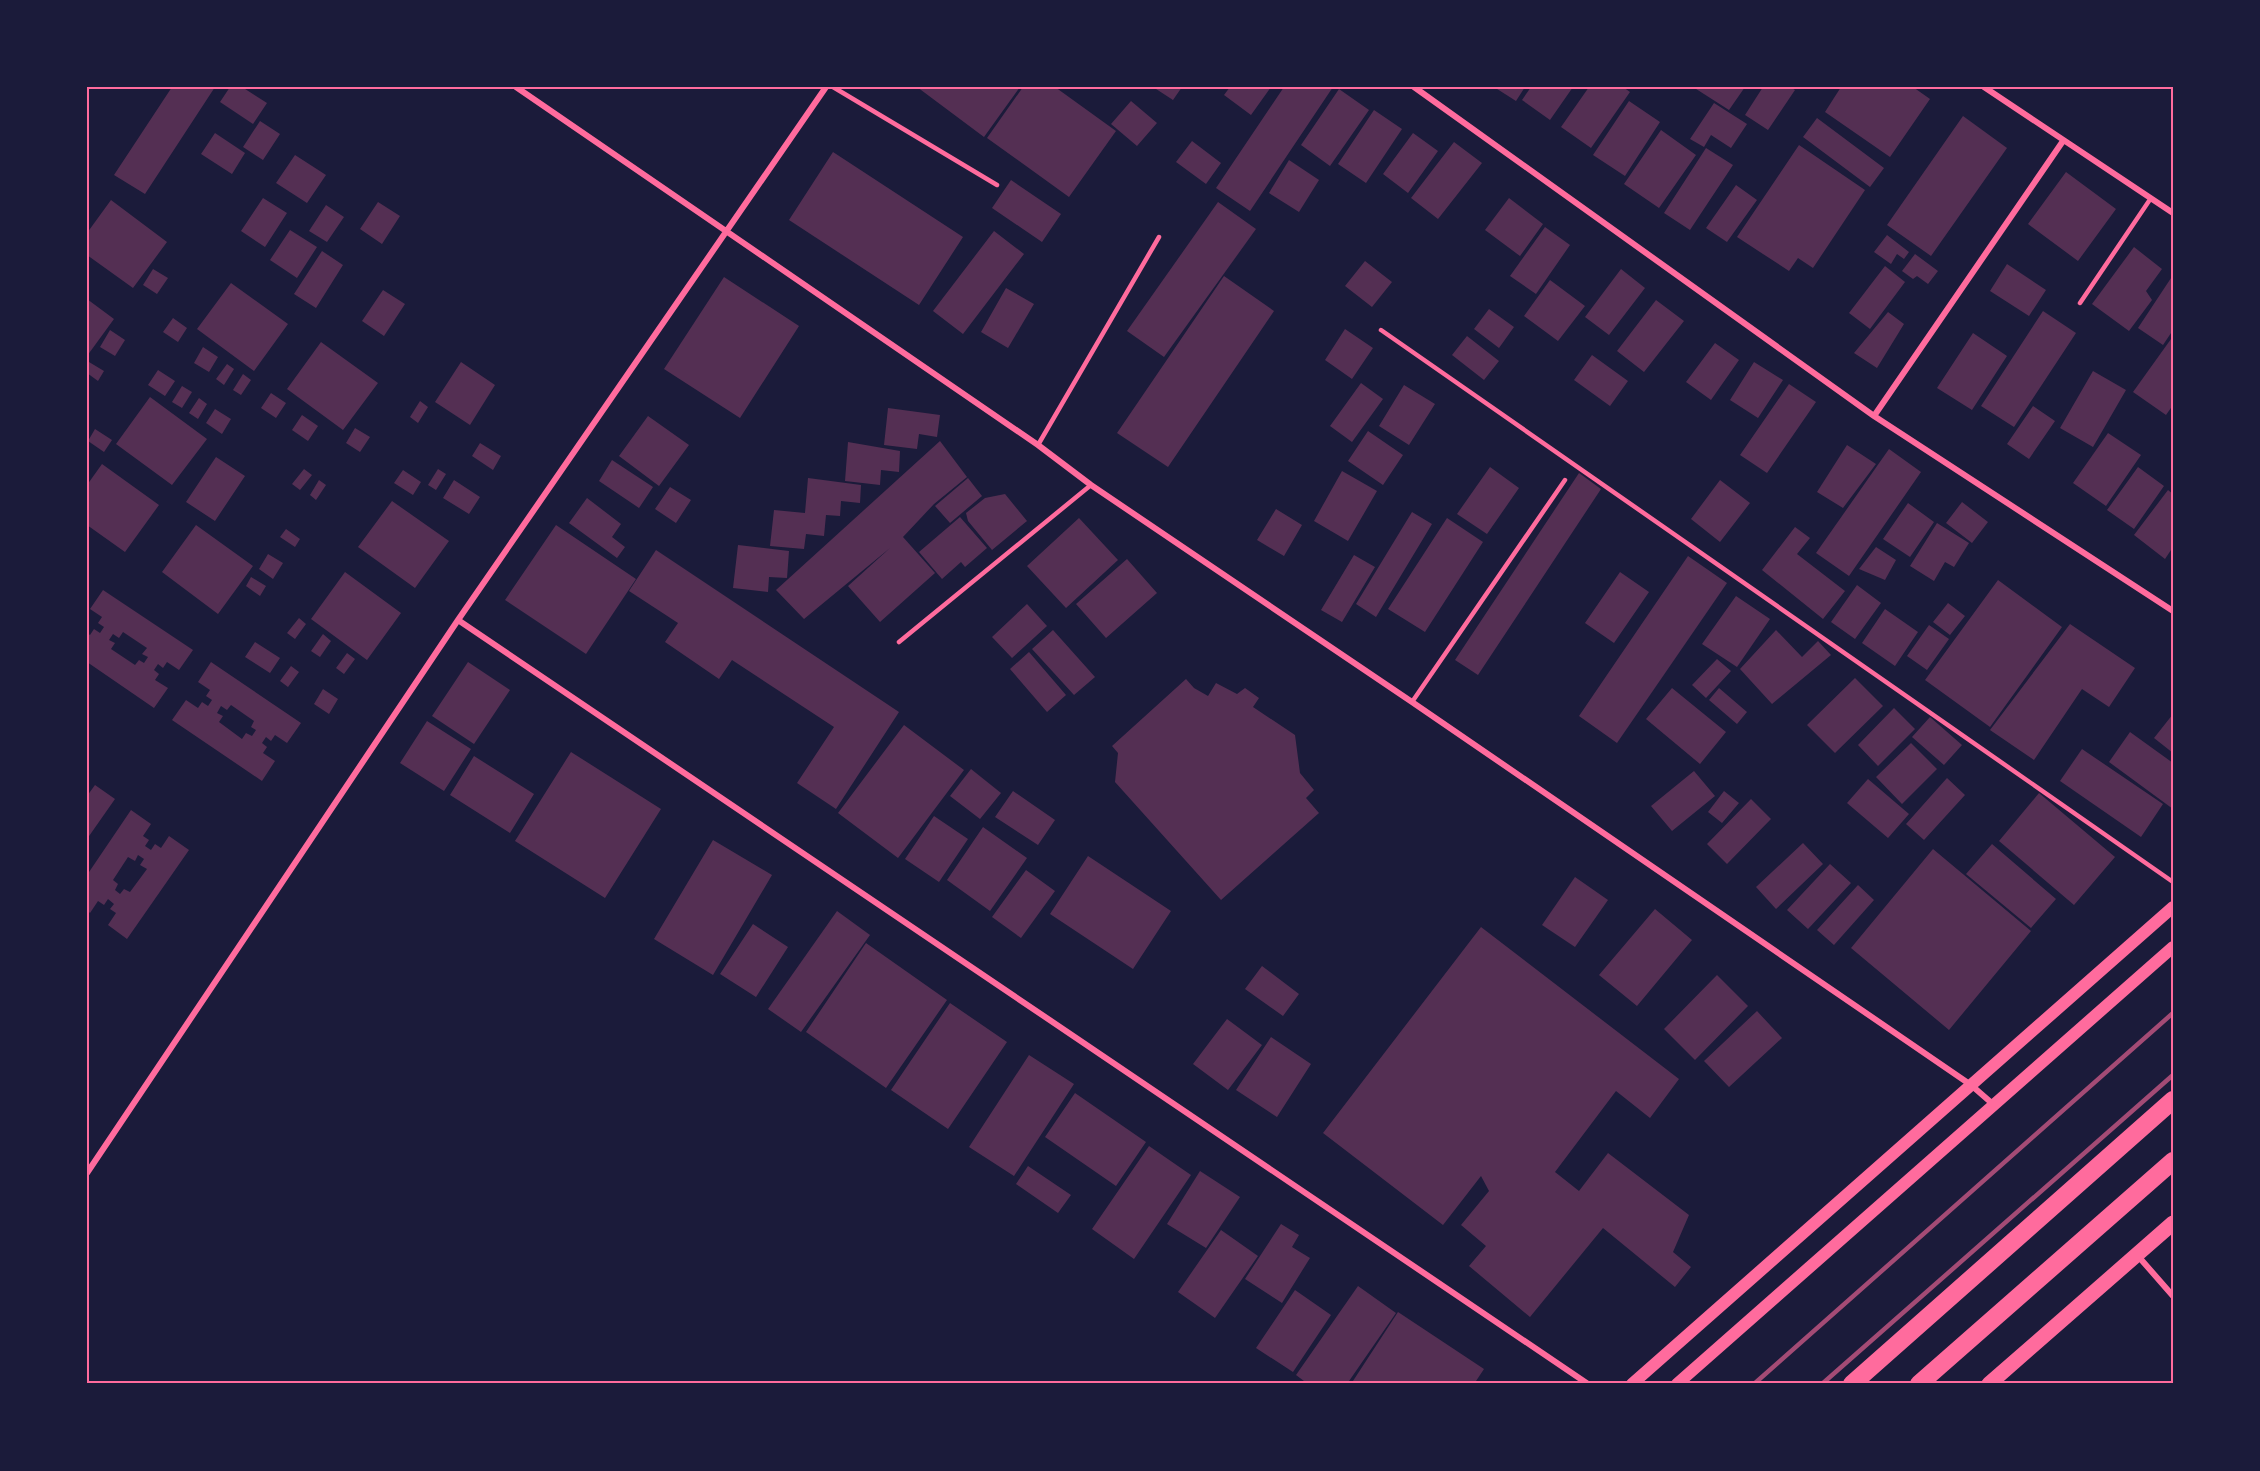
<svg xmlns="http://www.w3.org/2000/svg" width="2260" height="1471" font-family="Jost,sans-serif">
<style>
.building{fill:#542f53;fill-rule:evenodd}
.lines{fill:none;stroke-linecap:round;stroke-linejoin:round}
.service{stroke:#ff6b9d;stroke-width:4.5}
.minor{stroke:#ff6b9d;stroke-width:6}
.secondary{stroke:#ff6b9d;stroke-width:12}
.primary{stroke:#ff6b9d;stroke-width:15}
.motorway{stroke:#ff6b9d;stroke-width:18}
.rail{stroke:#a44b75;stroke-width:4.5}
.neatline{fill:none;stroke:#ff6b9d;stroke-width:2}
</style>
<rect width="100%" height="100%" fill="#1b1b3a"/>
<path class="building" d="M172 87H215L145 194 114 175Z
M230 87H242L267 103 253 124 220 102Z
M917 87H1020L984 137Z
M1023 87H1055L1116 131 1069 197 987 138Z
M1153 87H1182L1173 100Z
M1230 87H1271L1251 115 1224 95Z
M1284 87H1333L1250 211 1216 188Z
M1494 87H1525L1516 101Z
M1531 87H1573L1550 120 1522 100Z
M1589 87H1623L1630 92 1591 148 1561 127Z
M1693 87H1745L1729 110Z
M1763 87H1790L1795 90 1768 130 1745 115Z
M1841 87H1913L1930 99 1890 157 1825 112Z
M1339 89 1369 110 1330 166 1301 145Z
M1131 101 1157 123 1137 146 1111 124Z
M1629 101 1660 122 1625 176 1593 155Z
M1714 103 1747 124 1731 148 1711 135 1704 147 1690 139Z
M1374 110 1402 129 1366 183 1338 164Z
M1963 116 2007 148 1931 256 1887 225Z
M1817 118 1884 168 1870 187 1803 137Z
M260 121 280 134 263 160 243 147Z
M1661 130 1696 155 1659 208 1624 184Z
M215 133 245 153 232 174 201 154Z
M1413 133 1438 151 1408 193 1383 174Z
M1192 141 1221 163 1206 184 1176 162Z
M1454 142 1482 163 1438 219 1411 198Z
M1799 145 1865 190 1813 268 1798 258 1789 271 1737 237Z
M1706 148 1733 165 1690 230 1664 213Z
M833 152 963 237 919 305 789 220Z
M295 155 326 175 307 203 276 183Z
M1289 160 1319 180 1299 212 1269 193Z
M2066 172 2116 209 2078 261 2028 224Z
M1011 180 1061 214 1042 242 992 208Z
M1736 185 1757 200 1727 242 1706 228Z
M263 198 287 213 265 247 241 231Z
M1509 198 1543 224 1520 256 1485 230Z
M111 200 167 242 133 288 87 255V233Z
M378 202 400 216 382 244 360 229Z
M1218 202 1256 229 1164 357 1127 331Z
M326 205 344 217 327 242 309 231Z
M1545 227 1570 245 1536 294 1510 276Z
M290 230 317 247 297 278 270 260Z
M994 231 1024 254 963 334 933 311Z
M1887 235 1909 252 1904 259 1897 254 1891 264 1874 252Z
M2134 247 2162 269 2146 291 2152 300 2129 331 2092 304Z
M322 251 343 265 316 308 294 294Z
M1915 254 1938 271 1928 284 1917 276 1913 279 1902 271Z
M1365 261 1392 282 1372 307 1345 286Z
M2007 264 2046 290 2029 316 1990 291Z
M1885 266 1905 282 1870 329 1849 313Z
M153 269 168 278 157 294 143 285Z
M1621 269 1645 288 1609 335 1585 317Z
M2173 275V330L2163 345 2138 328Z
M1224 276 1274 311 1168 467 1117 433Z
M724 277 799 326 740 418 664 369Z
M1550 280 1585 306 1558 341 1524 316Z
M231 283 288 324 254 371 197 329Z
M1006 288 1034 304 1008 348 981 332Z
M383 290 405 304 384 336 362 321Z
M87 299 114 319 87 356Z
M1656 300 1684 321 1644 372 1617 351Z
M1489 309 1514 327 1499 348 1474 329Z
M2043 311 2076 333 2014 427 1981 406Z
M1888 312 1904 324 1877 368 1854 353Z
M173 318 187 328 178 342 163 332Z
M1345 329 1373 348 1352 379 1325 360Z
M110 330 125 340 115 356 100 347Z
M1973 333 2007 356 1972 410 1937 388Z
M1467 336 1499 361 1484 380 1452 355Z
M2171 339 2173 340V405L2166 415 2133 392Z
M321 342 378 383 343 430 287 389Z
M1715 343 1739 360 1711 400 1686 382Z
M203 347 218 357 209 372 194 363Z
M1592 355 1628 381 1610 406 1574 380Z
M89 362 104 371 98 381 87 373V365Z
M461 362 495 385 470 425 435 402Z
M1754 362 1783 380 1758 418 1730 400Z
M227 364 234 369 224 385 216 379Z
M158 370 175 381 165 396 148 385Z
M2093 371 2126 390 2093 447 2060 428Z
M243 374 251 380 241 395 233 390Z
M1361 383 1383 399 1352 442 1330 426Z
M1789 384 1816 402 1767 473 1740 455Z
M1404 385 1435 404 1409 445 1379 426Z
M182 386 192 392 182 408 172 402Z
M271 393 286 403 276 418 261 408Z
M150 397 207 439 172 485 116 444Z
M199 398 207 404 198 419 189 413Z
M420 401 428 407 418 423 410 417Z
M2033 406 2055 421 2029 459 2007 444Z
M888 408 940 415 937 437 919 434 917 449 884 445Z
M215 409 231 419 222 434 206 423Z
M302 415 318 426 308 441 292 430Z
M648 416 689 445 659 486 619 456Z
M355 428 370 437 360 452 346 443Z
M95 429 112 440 104 452 88 441Z
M1368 431 1403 455 1383 485 1348 461Z
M2108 433 2141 455 2106 506 2073 483Z
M940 441 967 477 934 504 903 537 935 573 880 622 848 586 890 548 804 619 776 590Z
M848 442 900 451 899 472 881 470 880 485 845 481Z
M480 443 501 456 493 470 472 456Z
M1847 445 1876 464 1843 508 1817 492Z
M1889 449 1921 472 1849 576 1816 553Z
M216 457 245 476 215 521 186 502Z
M612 460 653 487 639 508 599 481Z
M102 464 159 505 125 552 87 525V485Z
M1490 467 1519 488 1487 534 1457 514Z
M2138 467 2164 486 2134 529 2107 510Z
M304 469 312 475 300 490 292 484Z
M438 469 446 474 436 490 428 485Z
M403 470 421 482 413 495 394 483Z
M1342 471 1377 491 1348 541 1314 521Z
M1579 473 1601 489 1478 675 1455 660Z
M808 478 861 485 860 503 841 501 840 516 826 515 824 536 806 534 804 549 770 546 774 510 805 513Z
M968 478 982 496 950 523 935 506Z
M319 480 326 485 316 500 310 495Z
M454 480 480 497 469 514 443 498Z
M1720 480 1750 503 1720 542 1691 519Z
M670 487 691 500 676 523 655 509Z
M2168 490 2173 494V547L2165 559 2134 535Z
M1005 494 1027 521 992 550 968 521 966 513 985 498Z
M587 498 621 524 612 537 625 547 617 558 569 523Z
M392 501 449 541 415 588 358 547Z
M1962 502 1988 522 1972 543 1946 523Z
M1908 503 1934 522 1910 557 1883 539Z
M1276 509 1302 525 1284 556 1257 540Z
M1412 512 1432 524 1376 617 1356 604Z
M960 517 987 548 965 567 961 562 942 579 919 552Z
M1079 518 1118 560 1066 608 1027 566Z
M1447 518 1483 542 1425 632 1388 609Z
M1937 523 1969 543 1954 567 1945 562 1934 581 1910 566Z
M196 525 253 566 218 614 162 572Z
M556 525 636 579 586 654 505 600Z
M1795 527 1810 538 1797 554 1845 591 1823 619 1762 570Z
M286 529 300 539 295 547 280 537Z
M738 545 789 551 787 578 769 577 768 592 733 588Z
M1876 547 1896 560 1885 580 1859 569Z
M656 550 899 712 836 809 797 783 834 727 732 660 719 679 665 642 678 623 629 591Z
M268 554 283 563 273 579 259 569Z
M1354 555 1375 567 1342 622 1321 610Z
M1688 556 1727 583 1617 743 1579 716Z
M1127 559 1157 593 1106 638 1076 604Z
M345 572 401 613 367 660 311 619Z
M1620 572 1649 592 1614 643 1585 623Z
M251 577 266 586 260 596 246 586Z
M1998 580 2062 627 1990 727 1925 680Z
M1857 585 1881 603 1855 639 1831 622Z
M103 590 193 650 179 670 167 662 163 668 158 664 154 670 159 674 155 680 168 688 154 708 87 662V633L90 635 94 629 100 633 104 627 98 623 102 617 90 609ZM123 632 147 648 142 654 148 657 144 663 139 660 135 665 111 649 115 643 109 640 113 634 119 638Z
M1736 596 1770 619 1737 667 1702 644Z
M1948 603 1965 616 1950 635 1933 622Z
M1027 604 1047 626 1012 658 992 637Z
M1885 609 1918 632 1895 666 1862 643Z
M299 618 306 624 295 639 287 633Z
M2070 624 2135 668 2109 707 2082 689 2034 760 1990 730Z
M1929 625 1949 639 1927 670 1907 656Z
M1053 630 1095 677 1074 695 1032 649Z
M1776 630 1802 657 1818 641 1831 655 1772 704 1740 669Z
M323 634 331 641 320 657 311 651Z
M255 642 280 658 270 673 245 657Z
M1029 652 1066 695 1047 712 1010 669Z
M347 653 355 659 344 674 336 668Z
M1717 659 1731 671 1706 698 1692 685Z
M211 662 301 723 287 743 275 735 271 741 266 737 262 743 267 747 263 753 275 761 262 781 172 720 186 700 198 708 202 702 208 706 212 700 206 696 210 690 198 682ZM231 705 254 721 251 727 256 730 252 736 246 733 242 739 219 722 223 716 217 713 221 706 227 710Z
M468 662 510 690 474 744 432 716Z
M291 666 299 672 288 687 280 681Z
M1855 678 1883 706 1835 753 1807 725Z
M1186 679 1194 688 1208 696 1216 683 1237 694 1245 688 1259 698 1253 707 1295 735 1300 773 1314 790 1306 798 1319 813 1221 900 1115 782 1118 753 1112 746Z
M1672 688 1726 732 1700 764 1646 719Z
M1719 688 1747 712 1737 724 1709 700Z
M323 689 338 699 329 714 314 704Z
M1894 708 1915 729 1878 766 1858 745Z
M2173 714V753L2154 738Z
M1930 717 1962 745 1944 765 1912 737Z
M427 721 471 749 444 791 400 763Z
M904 725 964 770 898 858 838 813Z
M2130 732 2173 763V809L2109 762Z
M1911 743 1937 769 1902 804 1876 777Z
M2082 749 2163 804 2141 837 2060 781Z
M571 752 661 809 605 898 515 841Z
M474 756 534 794 510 833 450 795Z
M971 769 1001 793 980 819 950 796Z
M1694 771 1715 796 1672 831 1651 806Z
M1947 778 1965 795 1924 840 1906 824Z
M1868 779 1909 814 1888 838 1847 803Z
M95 785 115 799 87 839V796Z
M1013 791 1055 820 1038 845 995 817Z
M1724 791 1739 803 1722 823 1708 812Z
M2039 793 2115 857 2074 905 1999 841Z
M1751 799 1771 819 1727 864 1707 844Z
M131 810 151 824 143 836 149 840 145 846 151 850 155 844 161 848 169 836 189 850 127 939 108 925 116 913 110 909 114 904 108 899 104 905 98 901 90 913 87 910V875ZM138 855 144 859 140 865 147 869 130 892 124 889 120 894 115 890 118 884 113 880 128 857 135 861Z
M934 816 968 839 939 882 905 859Z
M983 827 1027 858 990 911 947 880Z
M713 840 772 875 713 975 654 939Z
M1803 843 1823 864 1776 909 1756 887Z
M1992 844 2056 899 2031 928 1966 874Z
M1933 849 2031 931 1949 1030 1851 948Z
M1088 856 1171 911 1133 969 1050 914Z
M1830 864 1851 883 1808 929 1787 910Z
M1026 870 1055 891 1021 938 992 917Z
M1575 877 1608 900 1575 947 1542 925Z
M1858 885 1874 900 1834 945 1817 930Z
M1655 909 1692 940 1637 1006 1599 975Z
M837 911 870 935 801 1032 768 1009Z
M753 924 788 947 756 997 720 974Z
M1481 927 1679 1079 1650 1118 1616 1091 1555 1172 1579 1191 1608 1153 1689 1215 1673 1252 1691 1267 1675 1287 1603 1228 1530 1317 1469 1266 1486 1246 1461 1225 1489 1191 1481 1176 1443 1225 1323 1133Z
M866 943 947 1000 886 1088 806 1032Z
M1262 966 1299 994 1283 1016 1245 989Z
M1717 975 1748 1006 1695 1060 1664 1029Z
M950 1003 1007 1042 948 1129 891 1090Z
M1757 1011 1782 1038 1729 1087 1704 1061Z
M1227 1019 1262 1045 1228 1090 1193 1064Z
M1271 1037 1311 1064 1277 1117 1236 1090Z
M1029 1055 1074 1084 1014 1176 969 1147Z
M1075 1093 1146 1142 1116 1186 1045 1137Z
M1149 1146 1191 1175 1134 1259 1092 1229Z
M1028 1166 1071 1195 1058 1213 1016 1184Z
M1200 1171 1240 1197 1206 1248 1167 1224Z
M1281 1224 1299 1235 1292 1247 1310 1258 1282 1303 1245 1279Z
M1221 1230 1258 1256 1215 1318 1178 1292Z
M1358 1286 1396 1313 1347 1384H1308L1296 1375Z
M1295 1290 1331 1315 1293 1372 1256 1348Z
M1398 1312 1484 1369 1474 1384H1351Z"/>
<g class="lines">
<path class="service" d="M833 87 997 185
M2080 303 2151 198
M1381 330 2173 882
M1038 445 1159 237
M899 642 1091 485
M1412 702 1565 480"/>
<path class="minor" d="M516 87 1038 445 1091 485 1412 702 1971 1085 1994 1105
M1414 87 1874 416 2173 611
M1984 87 2173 213
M1874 416 2063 141
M458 620 1588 1384
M87 1173 458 620 826 87
M2138 1256 2173 1296"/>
<path class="secondary" d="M1632 1384 2173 907
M1677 1384 2173 947"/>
<path class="primary" d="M1989 1384 2173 1223"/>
<path class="motorway" d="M1852 1384 2173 1100
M1919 1384 2173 1161"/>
<path class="rail" d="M1754 1384 2173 1013
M1822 1384 2173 1075"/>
</g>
<rect width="2260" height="1471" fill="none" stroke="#1b1b3a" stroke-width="177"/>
<rect x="88" y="88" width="2084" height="1294" class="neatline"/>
</svg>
